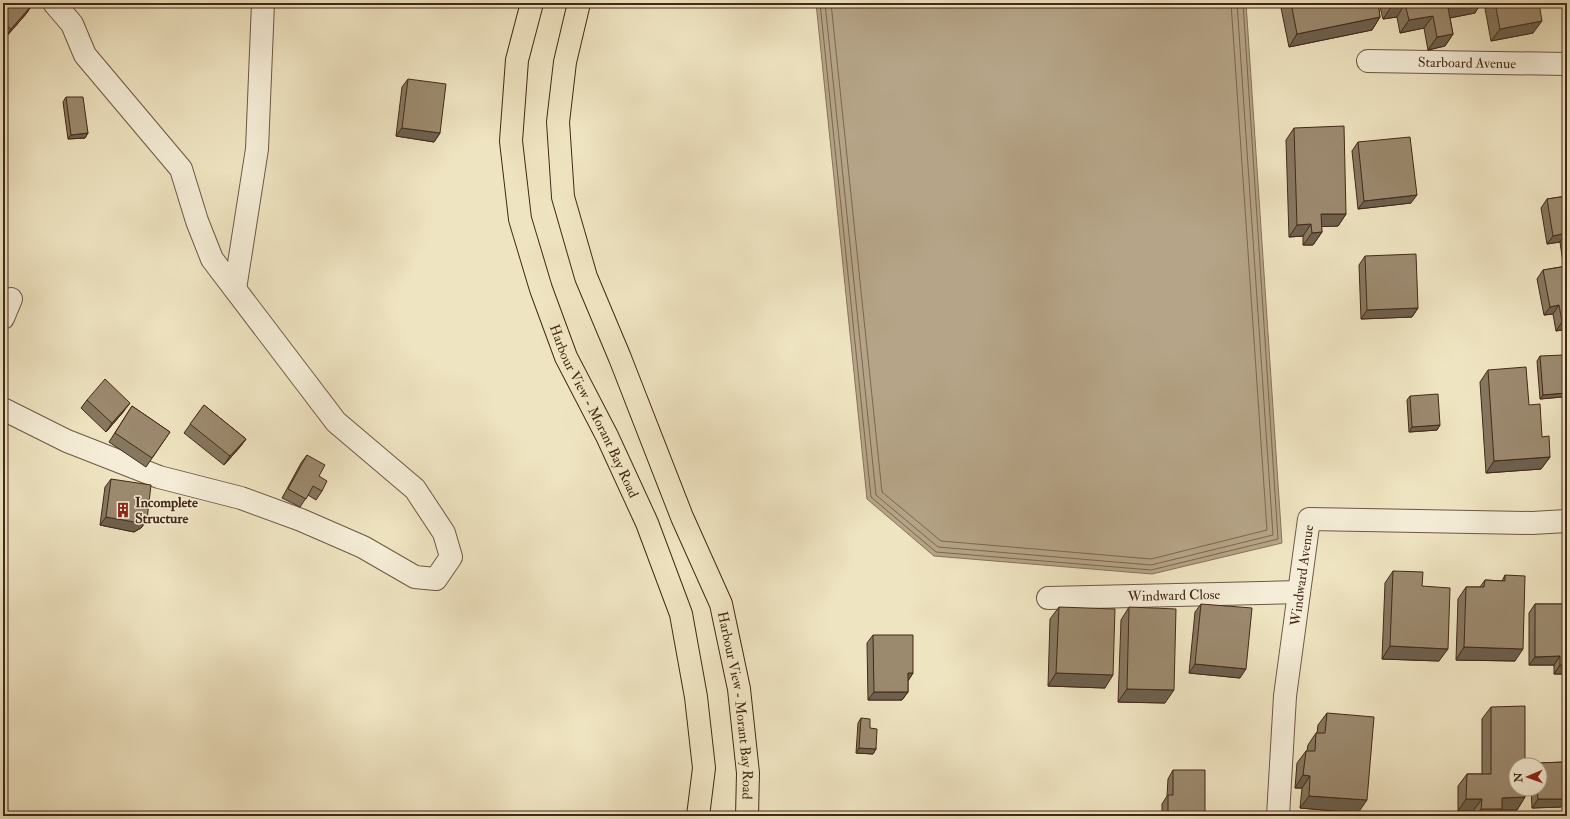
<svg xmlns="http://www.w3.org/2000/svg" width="1570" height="819" font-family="'IM FELL Double Pica',serif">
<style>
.water{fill:#b5a487;stroke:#87735a}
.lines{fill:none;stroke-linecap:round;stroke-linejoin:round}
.shore{stroke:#7c664f;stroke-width:1}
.minor-casing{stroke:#6e5842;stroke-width:24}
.trunk-casing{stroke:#432917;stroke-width:24}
.minor{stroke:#f5edd7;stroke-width:22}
.trunk{stroke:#efe4c1;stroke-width:22}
.wall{fill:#86775f;stroke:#432917}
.shaded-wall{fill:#6d614e;stroke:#432917}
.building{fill:#9c8a6f;stroke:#432917}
.labels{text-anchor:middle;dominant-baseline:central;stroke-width:3;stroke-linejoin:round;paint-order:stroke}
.street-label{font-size:14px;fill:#432917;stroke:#f5edd7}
.poi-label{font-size:14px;font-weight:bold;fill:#432917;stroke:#f5edd7;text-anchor:start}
</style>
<rect width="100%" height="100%" fill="#efe4c1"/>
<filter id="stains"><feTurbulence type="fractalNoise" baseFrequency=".005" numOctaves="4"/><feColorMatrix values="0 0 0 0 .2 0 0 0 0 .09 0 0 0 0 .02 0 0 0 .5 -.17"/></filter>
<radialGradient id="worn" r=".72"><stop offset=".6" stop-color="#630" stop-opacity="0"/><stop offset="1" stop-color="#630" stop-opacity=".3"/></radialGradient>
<path class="water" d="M816 3H1246L1282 543 1152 574 934 556 867 499Z"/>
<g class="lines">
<path class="shore" d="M820 3 871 497 936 552 1151 570 1278 539 1243 3
M825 3 876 495 938 547 1151 565 1273 535 1237 3
M831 3 882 492 941 541 1151 559 1267 530 1231 3"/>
<defs>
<g id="minor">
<path id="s1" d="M1368 61 1567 64"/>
<path d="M235 289 257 149 263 3"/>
<path d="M3 318 11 299"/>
<path d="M3 409 67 441 159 477 241 498 301 520 363 547 415 577 436 579 451 557 444 533 415 489 336 422 212 259 197 221 181 169 85 55 72 24 54 3"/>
<path id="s2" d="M1048 598 1299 592"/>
<path id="s3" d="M1278 816 1285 696 1309 519 1532 523 1567 521"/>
</g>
<g id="trunk">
<path id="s4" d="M532 3 517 60 511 141 520 219 541 289 566 357 607 436 647 523 681 614 696 697 704 768 698 816"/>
<path id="s5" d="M579 3 565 62 558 122 563 197 586 277 620 358 682 517 721 604 739 689 748 773 747 816"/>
</g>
</defs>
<use href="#minor" class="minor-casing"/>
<use href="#trunk" class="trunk-casing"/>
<use href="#minor" class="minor"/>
<use href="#trunk" class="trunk"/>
</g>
<path class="wall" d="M3 3 32 5 26 14 5 38 3 36Z
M1280 3H1378L1380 17 1372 30 1289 47Z
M1379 3H1481L1475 13 1450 18 1453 34 1445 46 1428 50 1424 28 1400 33 1397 17 1383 19Z
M1484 3H1539L1533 33 1491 41Z
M408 79 440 133 434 142 396 136 402 87Z
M66 97 88 133 85 138 68 139 63 102Z
M1294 128 1346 214 1338 226H1321L1322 232 1313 245H1303V236L1289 237 1286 140Z
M1358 142 1411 203 1358 209 1352 151Z
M1567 196V262L1563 263 1560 242 1547 244 1541 208 1547 199Z
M1365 256 1418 308 1412 317 1361 319 1359 265Z
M1567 266V329L1556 331 1553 314 1544 315 1537 279 1543 270Z
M1540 356 1562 397 1540 399 1537 361Z
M1488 370 1529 405 1550 457 1541 469 1486 473 1480 382Z
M1410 396 1440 425 1437 430 1409 432 1407 400Z
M87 400 124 411 106 432 81 408Z
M204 405 246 439 240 447 224 465 184 433Z
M132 406 170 432 146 467 109 442Z
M307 455 319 476 322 491 316 500 308 495 300 507 282 498 301 463Z
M111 479 147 520 141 528 134 532 100 525 105 487Z
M1393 571 1422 586 1439 661 1382 659 1385 583Z
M1505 575 1515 661 1456 660 1458 599 1466 587H1480L1485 580 1502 581Z
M1201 604 1240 678 1189 673 1195 612Z
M1535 604H1567V674H1554V665H1529V613Z
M1059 607 1105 688 1048 686 1050 619Z
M1129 607 1165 703 1118 702 1121 620Z
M873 635 913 673 908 681V692L902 700H868L867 643Z
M1491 707 1525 797 1517 810H1501L1496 816H1473V811H1458V786L1467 774H1482V719Z
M1327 713 1358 813 1300 808 1302 788H1295L1297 763 1306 751H1307L1308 745 1316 733H1317L1318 725Z
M861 718 870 728 876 749 873 754 856 753 858 723Z
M1566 762 1567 799 1561 807 1532 808 1531 789H1540V765H1536L1537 763Z
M1173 770 1203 816H1162V804L1167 796 1168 779Z"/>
<path class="shaded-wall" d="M1471 3H1481L1475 13 1439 20 1448 8Z
M1405 4 1397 17 1383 19 1391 7Z
M32 5 26 14 5 38 11 29Z
M1433 16 1424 28 1400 33 1409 20Z
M1380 17 1372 30 1289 47 1297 34Z
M1542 21 1533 33 1491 41 1500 29Z
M1453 34 1445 46 1428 50 1437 37Z
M402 128 440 133 434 142 396 136Z
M88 133 85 138 68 139 71 135Z
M1417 195 1411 203 1358 209 1364 201Z
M1321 214H1346L1338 226 1312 227Z
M1311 224 1303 236 1289 237 1297 225Z
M1322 232 1313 245H1303L1312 233Z
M1566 233 1560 242 1547 244 1553 236Z
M1567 258V262L1563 263Z
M1559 305 1553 314 1544 315 1550 307Z
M1418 308 1412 317 1361 319 1367 310Z
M1567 321V329L1556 331 1562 322Z
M1565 393 1562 397 1540 399 1543 395Z
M130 403 124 411 106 432 112 423Z
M1440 425 1437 430 1409 432 1412 427Z
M246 439 240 447 224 465 230 456Z
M1550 457 1541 469 1486 473 1494 461Z
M106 517 147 520 141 528 134 532 100 525Z
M1390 646 1448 649 1439 661 1382 659Z
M1464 647 1523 649 1515 661 1456 660Z
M1560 656 1554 665H1529L1535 657Z
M1195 664 1246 669 1240 678 1189 673Z
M1560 665H1567V674H1554Z
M908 673H913L907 682Z
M1056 673 1113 675 1105 688 1048 686Z
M1127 689 1174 690 1165 703 1118 702Z
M874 692H908L902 700H868Z
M859 748 876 749 873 754 856 753Z
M1303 775 1310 776 1302 788H1295Z
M1309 796 1367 800 1358 813 1300 808Z
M1525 797 1517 810H1501L1496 816H1476L1481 809 1502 798Z
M1466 799H1482L1473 811H1458Z
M1538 799H1567L1561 807 1532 808Z
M1193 814H1205L1203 816H1191Z"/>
<path class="building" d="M3 3H30L32 5 11 29 3 23Z
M1291 3H1378L1380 17 1297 34Z
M1390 3H1471L1448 8 1453 34 1437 37 1433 16 1409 20 1405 4 1391 7Z
M1495 3H1539L1542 21 1500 29Z
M408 79 446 84 440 133 402 128Z
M66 97H83L88 133 71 135Z
M1344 126 1346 214H1321L1322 232 1312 233 1311 224 1297 225 1294 128Z
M1410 137 1417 195 1364 201 1358 142Z
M1567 196V241L1566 233 1553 236 1547 199Z
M1416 254 1418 308 1367 310 1365 256Z
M1567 266V321L1562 322 1559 305 1550 307 1543 270Z
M1563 355 1565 393 1543 395 1540 356Z
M1526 367 1529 405 1540 404 1542 437 1549 436 1550 457 1494 461 1488 370Z
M105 379 130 403 112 423 87 400Z
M1438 394 1440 425 1412 427 1410 396Z
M204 405 246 439 230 456 190 424Z
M132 406 170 432 152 458 115 433Z
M307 455 325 465 319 476 327 481 322 491 313 486 306 499 288 489Z
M111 479 151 485 147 520 140 523 106 517Z
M1393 571 1423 572 1422 586 1450 588 1448 649 1390 646Z
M1505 575 1525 576 1523 649 1464 647 1466 587H1484L1485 580 1505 581Z
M1201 604 1252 608 1246 669 1195 664Z
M1535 604H1567V665H1560V656L1535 657Z
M1059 607 1115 609 1113 675 1056 673Z
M1129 607 1176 609 1174 690 1127 689Z
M873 635H913V673H908V692H874Z
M1525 706V765H1516V789H1525V797L1502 798V809H1481L1482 799H1466L1467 774H1491V707Z
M1327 713 1374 717 1367 800 1309 796 1310 776 1303 775 1306 751H1315L1316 733H1325Z
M861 718 870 719V728L877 729 876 749 859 748Z
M1566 762 1567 799H1538L1537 789H1540V765H1537V763Z
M1173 770H1205V814H1193V816H1168V795H1173Z"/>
<defs>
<symbol id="building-bare" viewBox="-9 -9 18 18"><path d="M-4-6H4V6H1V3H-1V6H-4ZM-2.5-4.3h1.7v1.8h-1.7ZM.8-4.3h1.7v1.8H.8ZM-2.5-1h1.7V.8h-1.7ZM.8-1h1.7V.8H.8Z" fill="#8f2418" stroke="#f5edd7" stroke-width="2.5" paint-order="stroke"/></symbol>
</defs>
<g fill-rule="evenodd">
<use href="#building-bare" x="112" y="499" width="22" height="22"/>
</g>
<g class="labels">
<g class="street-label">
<text stroke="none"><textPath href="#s1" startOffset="99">Starboard Avenue</textPath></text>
<text stroke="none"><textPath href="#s4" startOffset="425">Harbour View - Morant Bay Road</textPath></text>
<text stroke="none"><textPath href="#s3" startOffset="242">Windward Avenue</textPath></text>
<text stroke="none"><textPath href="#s2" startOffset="126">Windward Close</textPath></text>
<text stroke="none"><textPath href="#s5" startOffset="736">Harbour View - Morant Bay Road</textPath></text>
</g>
<g class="poi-label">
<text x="135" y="502">Incomplete<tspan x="135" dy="16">Structure</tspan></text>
</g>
</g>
<rect width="1570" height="819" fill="none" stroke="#efe4c1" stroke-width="16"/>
<rect x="4" y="4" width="1562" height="811" fill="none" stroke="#432917" stroke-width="2"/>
<rect x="8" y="8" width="1554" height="803" fill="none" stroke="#432917"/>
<g transform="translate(1528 777) rotate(268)"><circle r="19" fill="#f5edd7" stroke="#ae9f8a"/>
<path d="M0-3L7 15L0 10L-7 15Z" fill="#8f2418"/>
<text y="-6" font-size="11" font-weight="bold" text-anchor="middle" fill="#432917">N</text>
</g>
<rect width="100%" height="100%" filter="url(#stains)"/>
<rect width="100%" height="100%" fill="url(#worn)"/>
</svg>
